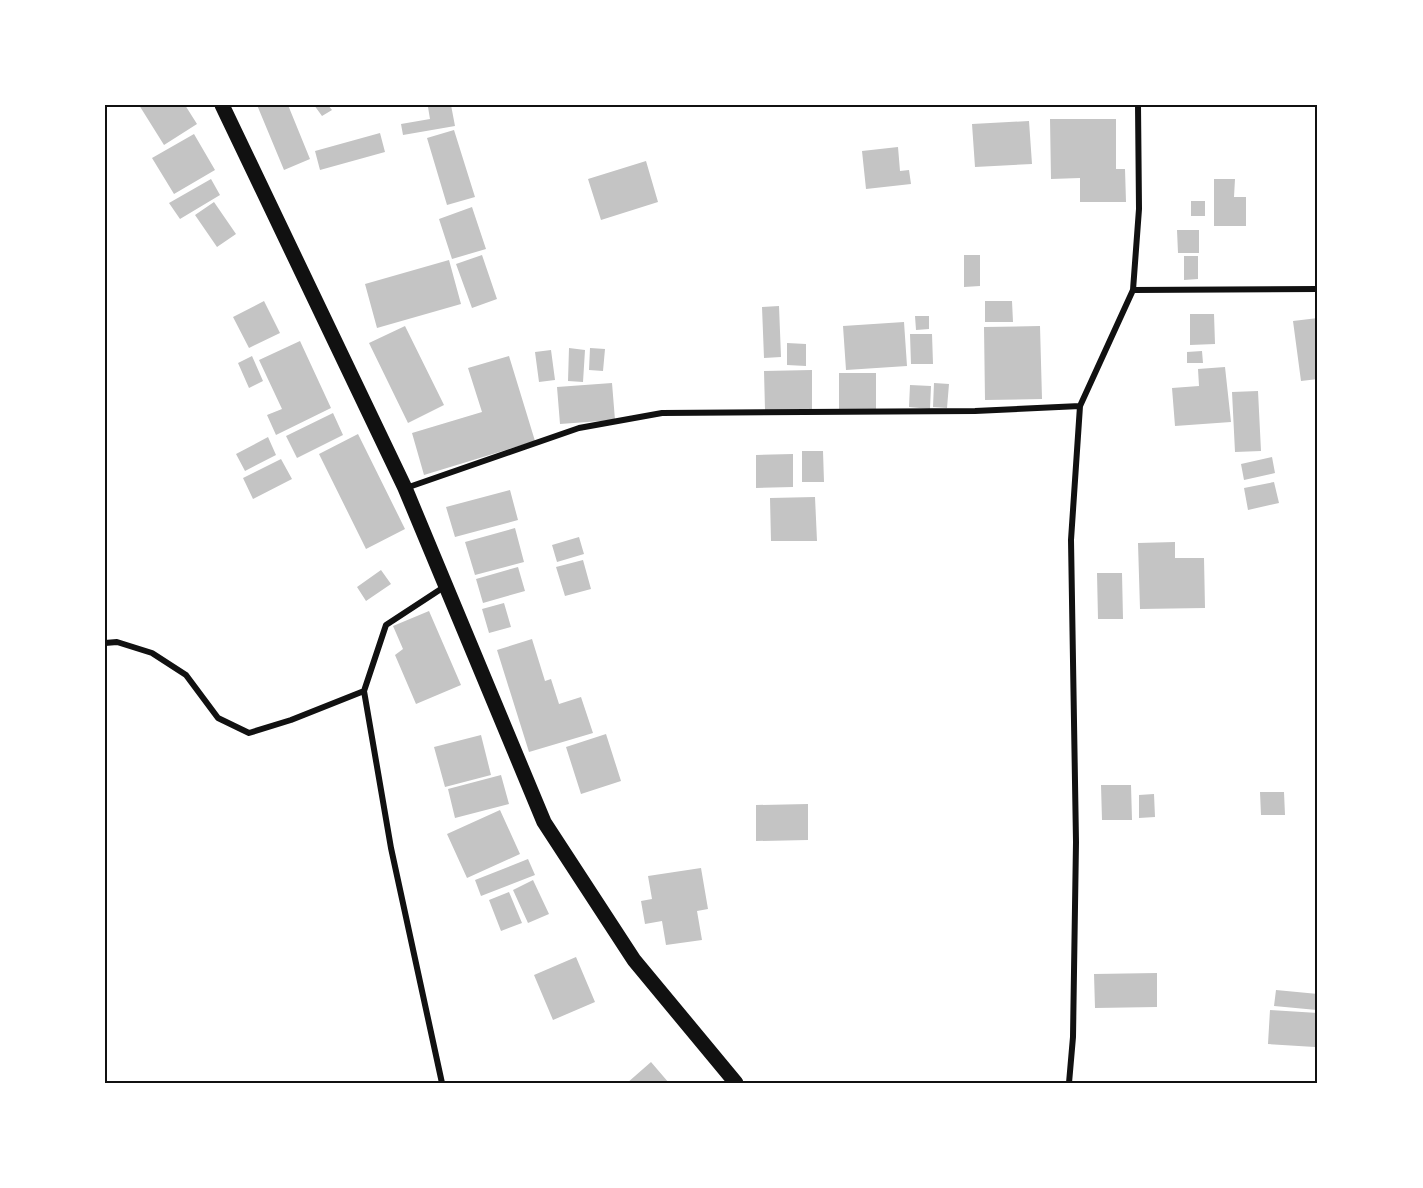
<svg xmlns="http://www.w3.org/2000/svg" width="1423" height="1188" font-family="'Fira Sans',sans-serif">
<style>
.building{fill:#c4c4c4}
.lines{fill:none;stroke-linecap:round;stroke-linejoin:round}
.minor{stroke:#111;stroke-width:6}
.primary{stroke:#111;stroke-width:15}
.neatline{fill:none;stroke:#111;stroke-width:2}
</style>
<rect width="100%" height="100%" fill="#fff"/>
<path class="building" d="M139 105H185L197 124 164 145Z
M257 105H288L310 159 284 170Z
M314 105H328L332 110 322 116Z
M439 105H451L455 126 403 135 401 124 430 119 428 107Z
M1050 119H1116V169H1125L1126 202H1080V178L1051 179Z
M1029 121 1032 164 975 167 972 124Z
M454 130 475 197 447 205 427 138Z
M380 133 385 152 320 170 315 151Z
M194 134 215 170 174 194 152 158Z
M898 147 900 171 909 170 911 184 866 189 862 151Z
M646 161 658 202 601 220 588 179Z
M211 179 220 195 180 219 169 203Z
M1214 179H1235L1234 197H1246V226H1214Z
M1191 201H1205V216H1191Z
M214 202 236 234 217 247 195 215Z
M472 207 486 249 452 259 439 219Z
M1177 230H1199V253H1178Z
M482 255 497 299 472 308 456 264Z
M964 255H980V286L964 287Z
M1184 256H1198V279L1184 280Z
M449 260 461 304 377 328 365 284Z
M264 301 280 333 249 348 233 317Z
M985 301H1012L1013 322H985Z
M779 306 781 357 764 358 762 307Z
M1190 314H1214L1215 344 1190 345Z
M915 316H929V329L916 330Z
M1318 318V379L1301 381 1293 321Z
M904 322 907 366 846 370 843 326Z
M405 326 444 405 408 423 369 343Z
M1040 326 1042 399 985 400 984 327Z
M910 334H932L933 364H911Z
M300 341 331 408 276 435 267 415 282 409 259 360Z
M787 343 806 344V366L787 365Z
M569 348 585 350 583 382 568 381Z
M590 348 605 349 603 371 589 370Z
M551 350 555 380 539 382 535 352Z
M1202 351 1203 363H1187V352Z
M252 356 263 381 249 388 238 363Z
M509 356 535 441 424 475 412 433 482 412 468 368Z
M1225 367 1231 422 1175 426 1172 388 1199 386 1198 369Z
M812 370V409L765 410 764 371Z
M839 373H876V410L839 409Z
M612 383 615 420 560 424 557 387Z
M934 383 949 384 947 408 933 407Z
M910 385 931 386 930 409 909 407Z
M1258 391 1261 451 1235 452 1232 392Z
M333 413 343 435 297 458 286 436Z
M358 434 405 529 366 549 319 454Z
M268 437 276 455 245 471 236 454Z
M802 451H823L824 482H802Z
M793 454V487L756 488V455Z
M1272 457 1275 473 1244 480 1241 464Z
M281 459 292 479 253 499 243 478Z
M1274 482 1279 503 1248 510 1244 488Z
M510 490 518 520 455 537 446 507Z
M815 497 817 541H771L770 498Z
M515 528 524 562 475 575 465 542Z
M579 537 584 554 557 562 552 545Z
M1175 542V558H1204L1205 608 1140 609 1138 543Z
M583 560 591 589 565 596 556 567Z
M518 567 525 591 483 603 476 579Z
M381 570 391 584 366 601 357 587Z
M1097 573H1122L1123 619H1098Z
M504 603 511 627 489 633 482 609Z
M429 611 461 685 416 704 395 655 403 649 393 626Z
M532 639 545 681 551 679 559 704 581 697 593 733 529 752 497 650Z
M606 734 621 781 581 794 566 747Z
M481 735 491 775 445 787 434 747Z
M501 775 509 804 455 818 448 789Z
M1101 785H1131L1132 820H1102Z
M1260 792H1284L1285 815H1261Z
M1154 794 1155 817 1139 818V795Z
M808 804V840L756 841V805Z
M500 810 520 854 467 878 447 834Z
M528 859 535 875 481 896 475 880Z
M701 868 708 909 697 911 702 940 666 945 662 921 645 924 641 901 652 899 648 876Z
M533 880 549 914 528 923 513 890Z
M509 892 522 923 501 931 489 900Z
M576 957 595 1002 553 1020 534 975Z
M1157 973V1007L1095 1008 1094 974Z
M1276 990 1318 994 1317 1010 1274 1006Z
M1270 1010 1318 1013 1315 1047 1268 1044Z
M651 1062 669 1083H627Z"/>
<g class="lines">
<path class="minor" d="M1133 290 1318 289
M406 488 579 428 662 413 975 411 1080 406
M105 643 117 642 152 653 186 675 218 718 249 733 291 720 364 691
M442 1083 391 848 364 691 386 625 444 587
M1069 1083 1073 1037 1076 842 1071 540 1080 406 1133 290 1139 209 1138 105"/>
<path class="primary" d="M222 105 405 488 544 822 634 960 736 1083"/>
</g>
<rect width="1423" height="1188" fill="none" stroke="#ffffff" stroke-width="213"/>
<rect x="106" y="106" width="1210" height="976" class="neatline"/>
</svg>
